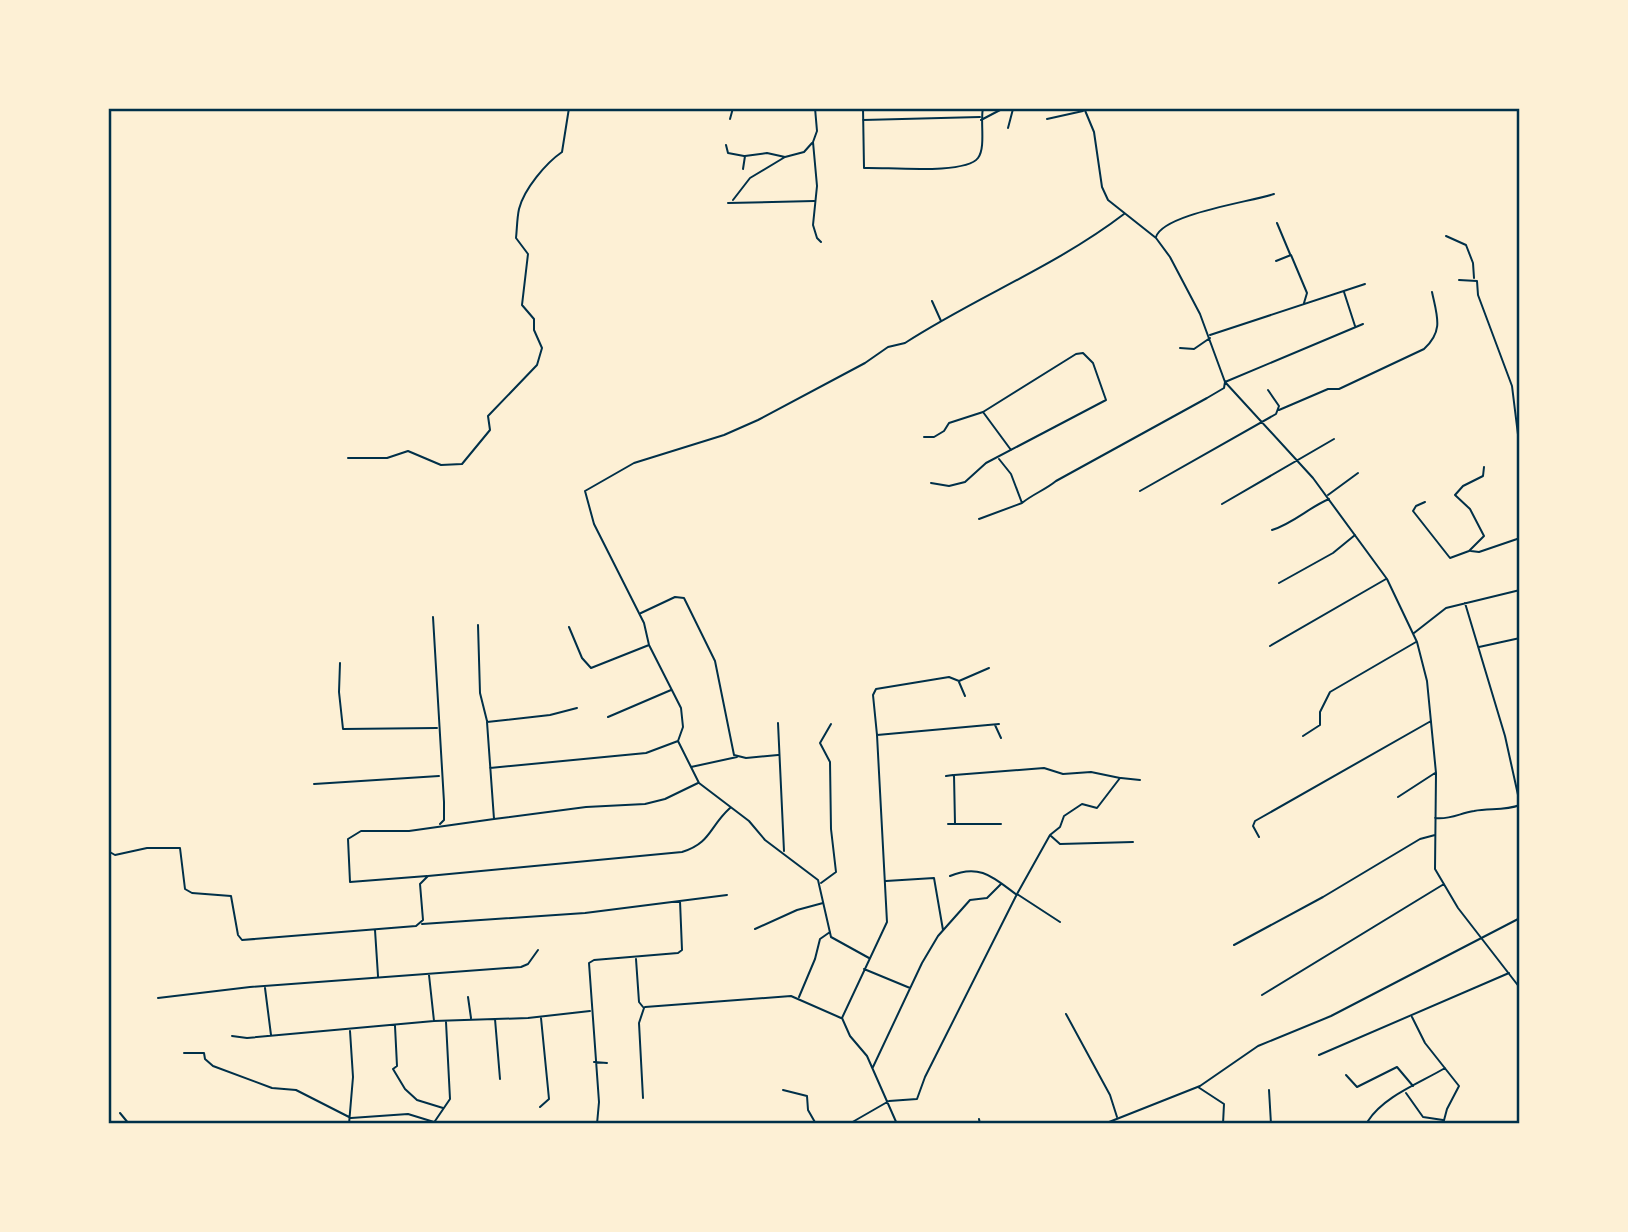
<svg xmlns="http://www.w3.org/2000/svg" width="1628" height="1232" font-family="'Source Sans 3',sans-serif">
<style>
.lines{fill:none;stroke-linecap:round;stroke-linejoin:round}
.minor{stroke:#003049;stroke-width:2}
.tertiary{stroke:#003049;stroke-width:2}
.neatline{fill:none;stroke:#003049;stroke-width:2.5}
</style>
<rect width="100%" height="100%" fill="#fdf0d5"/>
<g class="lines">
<path class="minor" d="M815 108 817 131 813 142 817 186 813 225 817 238 821 242
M863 108 864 168C887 167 965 175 978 158 986 148 980 121 983 108
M1084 108 1094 132 1102 187 1108 200 1156 238 1170 257 1200 314 1225 382 1313 478 1387 579 1417 642 1427 681 1436 773 1435 869 1458 908 1520 988
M730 119 733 108
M1047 119 1083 111
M863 120 980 117
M981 120 1002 109 1012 108
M1008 128 1013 109
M726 145 728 153 744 156
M743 169 745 156 767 153 785 157
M733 200 750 178 785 157 804 152 812 143
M728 203 814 201
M1277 223 1290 254
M1446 236 1466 245 1473 263 1474 278
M1156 237C1163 214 1250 202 1274 194
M1276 261 1291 255 1307 293 1304 303
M1459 280 1477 281 1478 295 1512 386 1520 451
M1344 292 1355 326
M932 301 941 321
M1210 335 1365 284
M1180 348 1194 349 1210 338
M1279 410 1328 389H1339L1424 349C1444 331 1437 316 1432 292
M983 412 1011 450
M924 437H934L944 431 949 423 983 412 1076 354 1083 353 1093 363 1106 400 986 463 965 482 949 486 931 483
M348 458H387L408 451 441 465 462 464 490 430 488 416 537 365 542 348 534 330V319L522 305 528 254 516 238C517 229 517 218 519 209 524 189 546 163 562 152L569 108
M1140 491 1276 414 1279 406 1268 390
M1328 495 1358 473
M1425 502 1416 506 1413 511 1450 558 1469 551 1484 536 1470 509 1455 495 1463 486 1483 476 1484 467
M1022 503C1033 494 1045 490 1056 481L1207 398 1224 388 1225 382 1363 324
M1222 504 1334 439
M979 519 1022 503 1011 474 999 459
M1272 530C1294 523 1308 508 1329 499
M1471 551 1479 552 1520 538
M1279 583 1333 553 1355 535
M1465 603 1505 736 1520 804
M641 613 675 597 684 598 715 661 734 755 746 758 778 755
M433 617 444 802V820L440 824
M478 625 480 693 487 721
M569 627 582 658 591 668 649 645
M1414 633 1446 608 1520 590
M1270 646 1386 579
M1479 647 1520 638
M340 663 339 692 343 729 437 728
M989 668 959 681 949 677 876 689 873 695 877 735 999 724
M959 682 965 696
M577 708 550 715 487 722 494 819 586 807 645 804 665 799 698 783
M608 717 671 690
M778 723 784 851
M995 725 1001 738
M877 735 887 922 842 1018 850 1036 867 1056 897 1124
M1303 736 1320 725V712L1330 692 1416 642
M691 767 737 757
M490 768 646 753 678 741
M946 776 953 775
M1121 778 1140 780
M314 784 439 776
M1398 797 1435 773
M108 806V818
M1435 818C1450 820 1460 813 1474 811 1490 808 1504 811 1520 805
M948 824H1001
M955 824 954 775 1044 768 1063 774 1091 772 1120 778 1097 808 1082 804 1064 816 1060 827 1050 835 1017 894
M1051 836 1060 844 1133 842
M1259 837 1253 826 1255 821 1431 721
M108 851 115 855 147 848H180L185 889 192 893 231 896 238 935 242 940 416 926 423 920 420 884 428 876 682 852C711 843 709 827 730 808
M427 876 350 882 348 839 361 831H409L494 819
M950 876C980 863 994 878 1017 895
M886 881 934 878 943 930
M821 883 836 872 831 829 830 762 820 743 831 724
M422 924 585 913 727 895
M755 929 797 910 823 903
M375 930 378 976
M1234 945 1323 897 1420 839 1435 835
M869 958 831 937 818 880 765 840 749 821 699 783 678 741 683 727 681 708 649 645 644 623 594 524 585 491 634 463 724 435 758 420 865 363 888 347 905 343C976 297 1056 266 1124 214
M636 959 639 1002 643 1007
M864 969 910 988
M429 975 434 1021
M265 988 271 1035
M1262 995 1444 884
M468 997 471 1018
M799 997 815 959 820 939 830 932
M158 998 250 987 521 967 528 964 538 950
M645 1007 791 996 841 1018
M1066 1014 1110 1095 1117 1117
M1412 1017 1425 1043 1459 1086 1447 1109 1443 1124
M495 1019 500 1079
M395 1026 397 1066 393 1069 405 1089 417 1100 443 1108
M232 1036 247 1038 434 1021 528 1018 590 1011
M184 1053H204L205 1059 213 1066 272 1088 296 1090 351 1118 408 1114 434 1122
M1319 1055 1509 973
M594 1062 607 1063
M873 1067 922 963 938 936 970 900 987 898 1001 884
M1346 1075 1357 1087 1397 1067 1413 1086
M1198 1087 1224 1104 1223 1124
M783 1090 807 1096 808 1110 816 1124
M1269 1090 1271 1124
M1406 1093 1423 1117 1443 1120
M643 1098 639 1023 644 1008
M540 1107 549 1099 541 1018
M120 1113 129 1124
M979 1119 980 1124
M253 1123V1124
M349 1124 353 1077 350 1031
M433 1124 450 1099 446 1022
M597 1124 599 1102 589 963 594 960 678 953 682 950 680 901
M849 1124 889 1101 917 1099 925 1077 1017 894 1060 922
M1371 1124 1368 1121C1384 1096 1420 1083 1445 1068"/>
<path class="tertiary" d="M1104 1124 1200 1086 1258 1046 1331 1016 1520 918"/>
</g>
<rect width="1628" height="1232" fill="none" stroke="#fdf0d5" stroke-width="220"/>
<rect x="110" y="110" width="1408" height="1012" class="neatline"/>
</svg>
